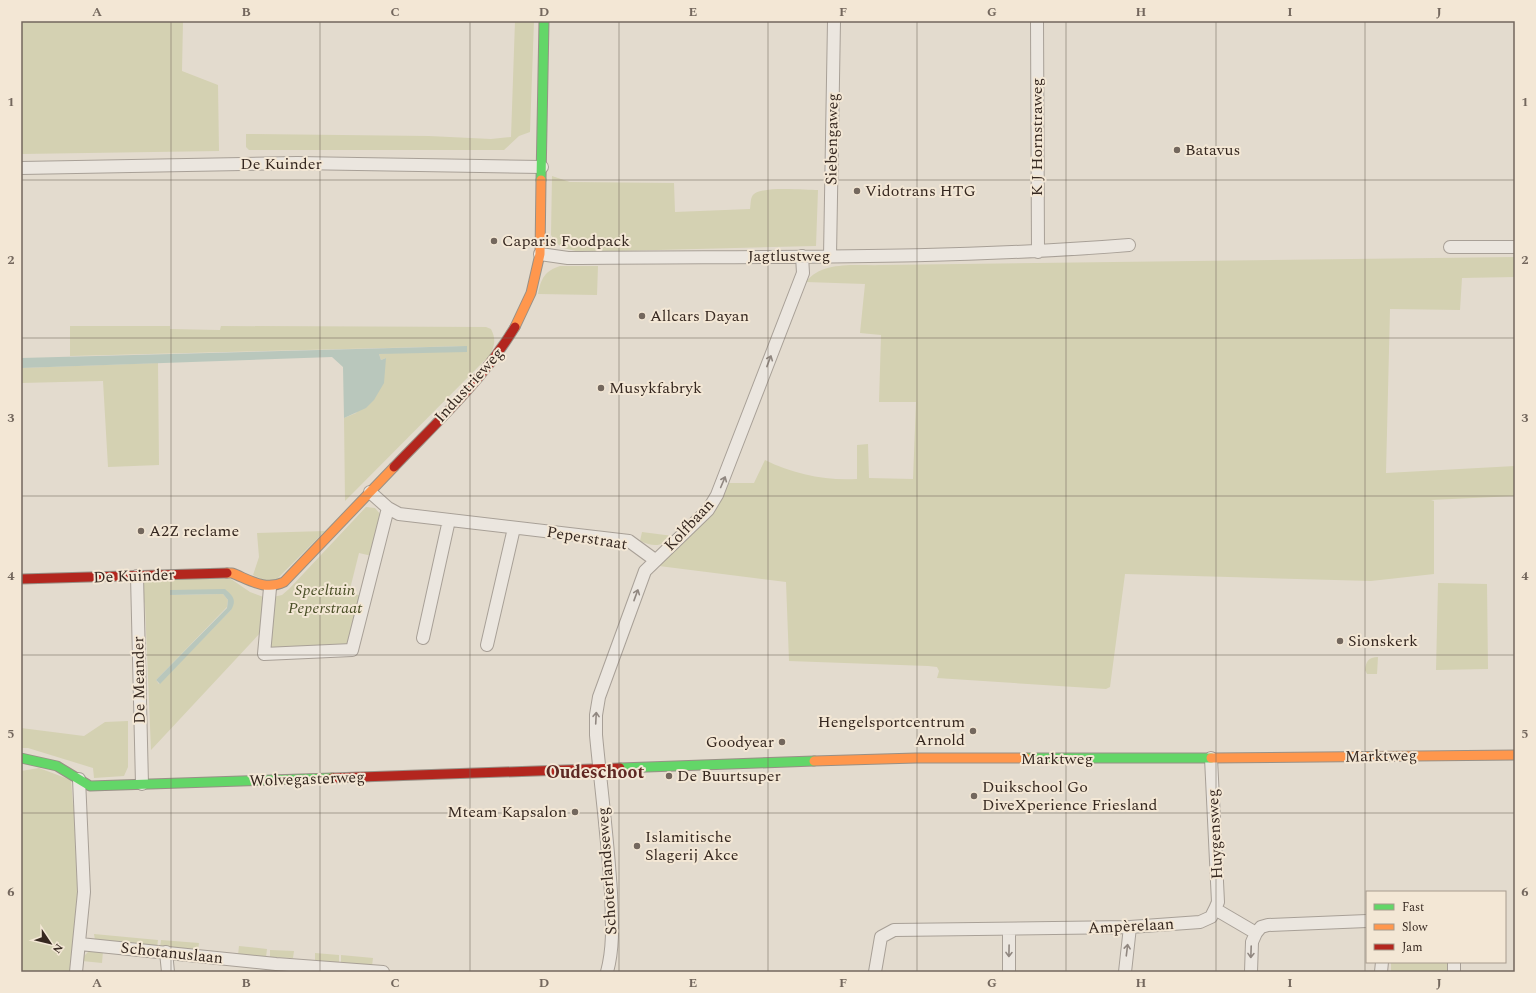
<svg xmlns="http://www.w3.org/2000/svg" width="1536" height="993" font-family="Spectral,serif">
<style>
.green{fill:#d4d1b2;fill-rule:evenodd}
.water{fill:#b9c7bc}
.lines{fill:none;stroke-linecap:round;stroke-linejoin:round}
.street-casing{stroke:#a8a097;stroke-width:14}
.fast-casing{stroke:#989086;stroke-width:11}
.slow-casing{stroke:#989086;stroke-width:11}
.jam-casing{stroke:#989086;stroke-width:11}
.street{stroke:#ebe6df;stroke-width:12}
.fast{stroke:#63d668;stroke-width:9}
.slow{stroke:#ff974d;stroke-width:9}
.jam{stroke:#b3261e;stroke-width:9}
.oneway{stroke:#908780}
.grid{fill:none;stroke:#73675d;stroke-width:1;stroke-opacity:0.55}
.poi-dot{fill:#73675d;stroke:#f3e7d5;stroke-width:1.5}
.labels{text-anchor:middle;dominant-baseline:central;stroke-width:4;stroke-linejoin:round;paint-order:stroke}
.street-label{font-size:16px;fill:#362820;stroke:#f3e7d5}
.poi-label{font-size:16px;fill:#362820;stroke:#f3e7d5;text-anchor:start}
.park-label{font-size:16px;font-style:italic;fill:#4b5028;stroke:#f3e7d5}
.quarter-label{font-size:18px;font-weight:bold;fill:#5f2823;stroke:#f3e7d5}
.neatline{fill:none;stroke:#73675d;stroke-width:1.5}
.grid-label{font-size:13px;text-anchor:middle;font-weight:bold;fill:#73675d}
</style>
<rect width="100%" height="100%" fill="#e3dbce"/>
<path class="green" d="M21 21H183L182 71 218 85 219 151 21 154Z
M515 21H534L530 132 519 136 504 150H249L246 147V134L429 136 491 139 511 137Z
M552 176 570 182 674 183 675 212 750 209C751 204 750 197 754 194 763 186 805 190 818 190L816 246 580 252 563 248 555 242 551 235Z
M1515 257V277L1462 278 1460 310 1390 309 1386 473 1515 466V496L1431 500 1434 501V574L1371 581 1125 574 1110 687 1106 689 937 678 939 671 937 667 928 666 789 661 786 582 659 566 726 483H754L765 460C793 474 826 481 857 479V445L868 444 869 478 913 479 916 402H879L881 335 860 333 865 284 806 282C822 260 858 266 882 265Z
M560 266H598L597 295 538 294C541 278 545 271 560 266Z
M70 326H170V329L220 330 221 326 486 327 491 329C496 339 495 345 490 355L345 501 344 418 356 413 386 358 381 360 379 354 467 346 70 356Z
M158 363 159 465 108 467 103 381 21 383V368Z
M366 507 375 508 381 515 372 556 359 553 349 593 363 596 351 646 268 649 273 597 282 595 289 589Z
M325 531 277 579 266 581 253 575 259 557 257 533Z
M642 532 673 536C662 547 654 547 640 541Z
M137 576 231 579 250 592 266 598 262 631 151 750 145 605ZM170 590 230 594 231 610 159 684 156 680 227 607 228 600 223 594 170 595Z
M1438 583 1487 584 1488 669 1436 670Z
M1378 657 1377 674H1367L1365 670C1366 662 1368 657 1378 657Z
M128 721V767L124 776 94 778 93 768 28 748H21V728L84 736 105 722Z
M39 768 71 780 73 805H75L79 894 70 972H21V771Z
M94 934 158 940 157 948 95 940Z
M161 940 199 943 198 950 160 948Z
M239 946 267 949 266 957 238 955Z
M90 950 103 951 102 963 82 961 84 956Z
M270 950 294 951 293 958 270 957Z
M315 953 339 955V963L315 962Z
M341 955 373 958 372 966 341 964Z
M1391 962H1448L1449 972H1391Z"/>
<path class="water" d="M467 346V352L379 354 381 360 386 358 384 383 374 400 366 408 344 418 343 367 332 357 21 368V358Z
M225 589C233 596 237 600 231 610L160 684 156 680 227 608 228 600 223 594 170 595V590Z"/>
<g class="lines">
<defs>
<path id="street" d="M1037 21 1038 252
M21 168 297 163 542 167
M1450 247H1515
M540 254 568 258C755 256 943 260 1129 245
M830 256 834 21
M370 492 388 508 399 514 629 541 655 560
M137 576 142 784
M270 588 264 654 352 650 388 508
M423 638 449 520
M487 645 514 528
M1211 758 1218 902 1215 909
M80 944 276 964 383 972
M166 952 168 972
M1454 962V972
M76 972 84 892 79 779
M607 972C614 946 612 920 611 893 608 841 601 788 596 735V715L599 697 645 571 708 510 717 495 803 273 802 256
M875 972 881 937 894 930 1130 927 1200 922 1211 917 1215 909 1256 933 1261 927 1268 925 1367 921
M1009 972V930
M1125 972 1130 927
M1251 972 1252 942 1256 933
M1381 972 1382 962"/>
<path id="fast" d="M541 180 544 21
M21 758 57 766 90 786 332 778
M1026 758H1211
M620 768 814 761"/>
<path id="slow" d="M515 327 531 293 540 254 541 180
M227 573H232C250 580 265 591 284 582L394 467
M1211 758 1515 755
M814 761 916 758H1026"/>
<path id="jam" d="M394 467C437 422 483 380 515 327
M21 579 227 573
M332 778 620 768"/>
</defs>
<use href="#street" class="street-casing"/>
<use href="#fast" class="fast-casing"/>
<use href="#slow" class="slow-casing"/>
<use href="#jam" class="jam-casing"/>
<use href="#street" class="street"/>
<use href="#fast" class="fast"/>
<use href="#slow" class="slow"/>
<use href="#jam" class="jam"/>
</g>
<defs><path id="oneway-shaft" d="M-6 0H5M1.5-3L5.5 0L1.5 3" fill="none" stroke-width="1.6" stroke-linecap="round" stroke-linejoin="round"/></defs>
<g class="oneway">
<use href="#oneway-shaft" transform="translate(769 361) rotate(-69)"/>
<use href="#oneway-shaft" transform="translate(723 482) rotate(-67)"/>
<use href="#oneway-shaft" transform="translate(636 595) rotate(-70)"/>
<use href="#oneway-shaft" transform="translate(596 718) rotate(-87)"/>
<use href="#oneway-shaft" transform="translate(1127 950) rotate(-83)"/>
<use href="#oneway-shaft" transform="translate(1009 951) rotate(91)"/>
<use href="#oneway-shaft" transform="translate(1251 952) rotate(92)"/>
</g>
<path class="grid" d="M171 21V972M320 21V972M470 21V972M619 21V972M768 21V972M917 21V972M1066 21V972M1216 21V972M1365 21V972M21 180H1515M21 338H1515M21 496H1515M21 655H1515M21 813H1515"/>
<g class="poi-dot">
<circle cx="1177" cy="150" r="4"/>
<circle cx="857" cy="191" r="4"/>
<circle cx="494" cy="241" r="4"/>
<circle cx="642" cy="316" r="4"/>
<circle cx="601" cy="388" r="4"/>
<circle cx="141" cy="531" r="4"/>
<circle cx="1340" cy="641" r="4"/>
<circle cx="973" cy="731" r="4"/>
<circle cx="782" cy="742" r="4"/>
<circle cx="669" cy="776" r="4"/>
<circle cx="974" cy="796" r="4"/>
<circle cx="575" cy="812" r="4"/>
<circle cx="637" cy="846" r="4"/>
</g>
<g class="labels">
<g class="street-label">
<text transform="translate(1037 137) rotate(-90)">K J Hornstraweg</text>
<text transform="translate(832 139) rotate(-89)">Siebengaweg</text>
<text x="281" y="164">De Kuinder</text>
<text x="789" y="256">Jagtlustweg</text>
<text transform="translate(469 385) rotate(-48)">Industrieweg</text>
<text transform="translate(689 525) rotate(-47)">Kolfbaan</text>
<text transform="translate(587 538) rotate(9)">Peperstraat</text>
<text transform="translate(134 576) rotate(-2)">De Kuinder</text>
<text transform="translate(139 680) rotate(-91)">De Meander</text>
<text transform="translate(1381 756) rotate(-1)">Marktweg</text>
<text x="1057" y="759">Marktweg</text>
<text transform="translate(307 779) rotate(-2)">Wolvegasterweg</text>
<text transform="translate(1215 834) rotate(-93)">Huygensweg</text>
<text transform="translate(607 871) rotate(-94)">Schoterlandseweg</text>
<text transform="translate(1131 926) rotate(-3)">Ampèrelaan</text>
<text transform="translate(172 953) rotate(6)">Schotanuslaan</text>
</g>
<g class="poi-label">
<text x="1185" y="150">Batavus</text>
<text x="865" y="191">Vidotrans HTG</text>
<text x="502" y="241">Caparis Foodpack</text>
<text x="650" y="316">Allcars Dayan</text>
<text x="609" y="388">Musykfabryk</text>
<text x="149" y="531">A2Z reclame</text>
<text x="1348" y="641">Sionskerk</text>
<text x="965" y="722" text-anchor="end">Hengelsportcentrum<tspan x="965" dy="18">Arnold</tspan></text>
<text x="774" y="742" text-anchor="end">Goodyear</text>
<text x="677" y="776">De Buurtsuper</text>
<text x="982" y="787">Duikschool Go<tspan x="982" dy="18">DiveXperience Friesland</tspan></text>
<text x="567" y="812" text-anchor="end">Mteam Kapsalon</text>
<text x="645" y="837">Islamitische<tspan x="645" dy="18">Slagerij Akce</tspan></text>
</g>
<g class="park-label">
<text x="325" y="590">Speeltuin<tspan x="325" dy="18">Peperstraat</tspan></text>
</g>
<g class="quarter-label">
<text x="595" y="772">Oudeschoot</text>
</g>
</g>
<rect width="1536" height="993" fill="none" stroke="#f3e7d5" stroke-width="44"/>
<rect x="1366" y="891" width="140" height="72" fill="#f3e7d5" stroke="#a79b8d"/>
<rect x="1374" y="904" width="20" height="6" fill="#63d668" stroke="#a79b8d"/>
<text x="1402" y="911" font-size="12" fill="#362820">Fast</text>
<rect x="1374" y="924" width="20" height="6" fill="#ff974d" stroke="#a79b8d"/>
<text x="1402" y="931" font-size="12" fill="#362820">Slow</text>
<rect x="1374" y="944" width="20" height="6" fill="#b3261e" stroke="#a79b8d"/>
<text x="1402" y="951" font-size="12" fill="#362820">Jam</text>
<g transform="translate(50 943) rotate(125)" stroke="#f3e7d5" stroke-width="3" paint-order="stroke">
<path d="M0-3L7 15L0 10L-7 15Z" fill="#362820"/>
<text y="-6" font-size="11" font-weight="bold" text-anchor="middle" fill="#362820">N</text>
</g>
<rect x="22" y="22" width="1492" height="949" class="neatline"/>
<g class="grid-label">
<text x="97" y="16">A</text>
<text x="246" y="16">B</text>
<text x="395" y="16">C</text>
<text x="544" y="16">D</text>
<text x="693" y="16">E</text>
<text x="843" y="16">F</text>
<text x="992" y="16">G</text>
<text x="1141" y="16">H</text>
<text x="1290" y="16">I</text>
<text x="1439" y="16">J</text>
<text x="11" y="106">1</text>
<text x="1525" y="106">1</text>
<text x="11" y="264">2</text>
<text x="1525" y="264">2</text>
<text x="11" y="422">3</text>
<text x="1525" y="422">3</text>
<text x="11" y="580">4</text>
<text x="1525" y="580">4</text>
<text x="11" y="738">5</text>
<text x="1525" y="738">5</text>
<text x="11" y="896">6</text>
<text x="1525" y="896">6</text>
<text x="97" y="987">A</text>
<text x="246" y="987">B</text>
<text x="395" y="987">C</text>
<text x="544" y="987">D</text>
<text x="693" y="987">E</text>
<text x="843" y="987">F</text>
<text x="992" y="987">G</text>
<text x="1141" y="987">H</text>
<text x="1290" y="987">I</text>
<text x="1439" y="987">J</text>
</g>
</svg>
